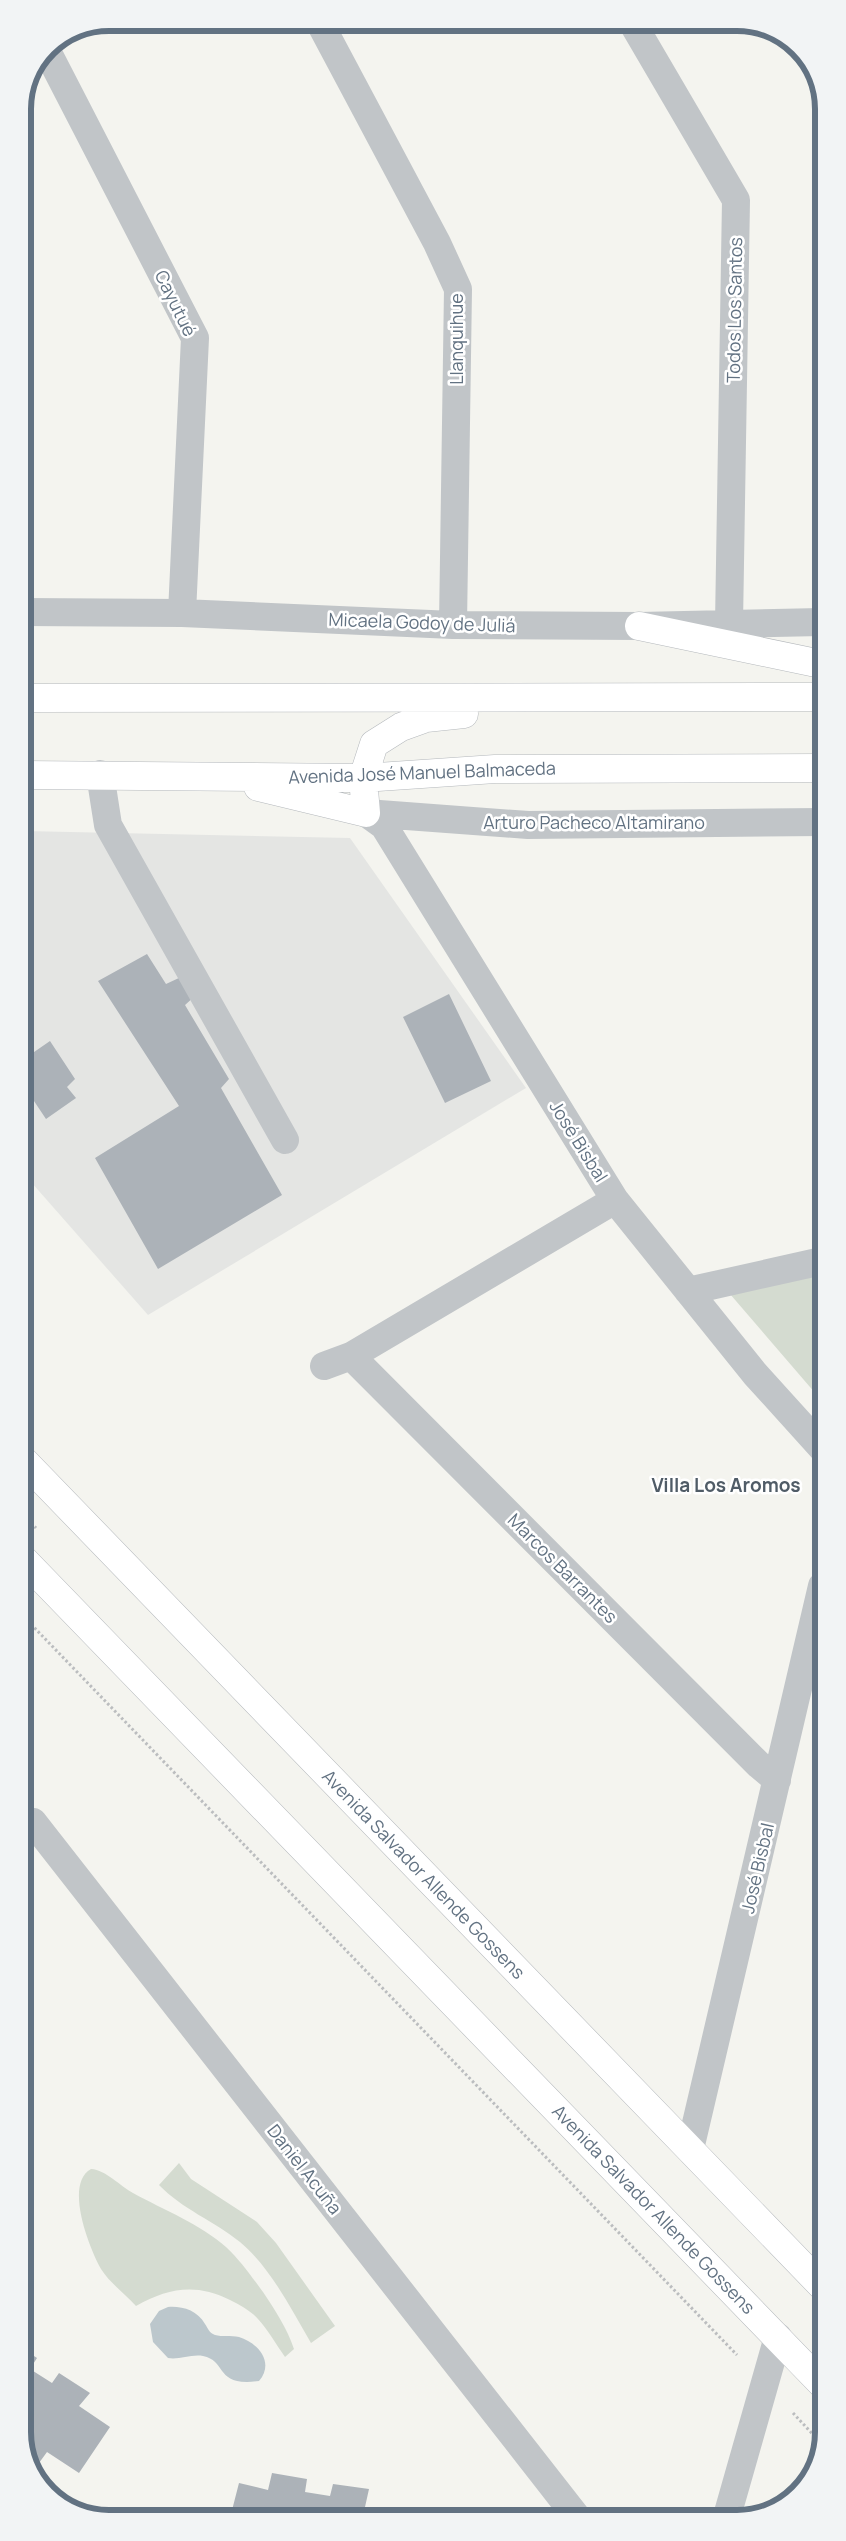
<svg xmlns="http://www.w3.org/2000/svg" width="846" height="2541" font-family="Manrope,sans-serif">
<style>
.built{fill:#e4e5e3}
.green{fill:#d4dbd0}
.water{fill:#bcc7cc}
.building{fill:#acb2b8}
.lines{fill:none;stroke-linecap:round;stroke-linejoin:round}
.major-casing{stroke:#b4b8bc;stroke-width:29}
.path{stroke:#bbbdbf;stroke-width:3;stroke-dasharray:2.5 2.5;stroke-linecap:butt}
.minor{stroke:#c1c5c8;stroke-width:28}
.major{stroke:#fff;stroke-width:28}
.labels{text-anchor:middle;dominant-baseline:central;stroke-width:5;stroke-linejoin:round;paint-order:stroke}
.street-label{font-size:18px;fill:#627282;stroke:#fff}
.neighbourhood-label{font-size:19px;font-weight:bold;fill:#505c67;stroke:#fff}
.rim{fill:none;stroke:#627282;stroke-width:6}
</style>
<rect width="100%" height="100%" fill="#f4f4ef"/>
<path class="built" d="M24 831 350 838 526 1088 148 1315 24 1174Z"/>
<path class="green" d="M822 1271V1401L730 1294Z
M179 2163 191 2179 257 2222 276 2243 335 2326 311 2343C291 2309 271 2268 240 2242 214 2221 182 2209 159 2185Z
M91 2169C106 2170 120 2186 133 2193 164 2210 200 2224 226 2247 241 2261 251 2276 263 2292 275 2310 287 2328 294 2349L285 2357C276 2344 268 2330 258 2319 251 2311 240 2305 230 2300 196 2283 168 2288 136 2306 125 2294 109 2282 101 2269 89 2247 64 2184 91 2169Z"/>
<path class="water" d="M168 2307C182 2306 197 2310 205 2324 208 2328 209 2333 215 2335 222 2337 231 2335 239 2337 258 2343 275 2362 259 2381 214 2387 228 2361 203 2356 191 2354 179 2360 168 2358L153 2342 150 2324 159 2311Z"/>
<path class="building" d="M147 954 166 984 181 977 195 996 185 1005 229 1079 221 1088 282 1195 158 1269 95 1158 179 1106 98 981Z
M449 994 491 1081 445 1103 403 1017Z
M50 1041 75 1079 67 1087 76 1098 46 1119 24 1086V1059Z
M25 2350 37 2358 30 2369 52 2383 59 2373 90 2393 79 2406 110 2427 79 2473 47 2452 39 2463 25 2454Z
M272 2473 307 2479 305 2492 330 2496 333 2484 369 2489 365 2507 401 2513 400 2517 230 2518 239 2483 268 2490Z"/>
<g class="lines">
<defs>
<path id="major" d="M639 626 821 664
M23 698 821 697
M23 775 363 778 495 769 821 768
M258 787 366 813 363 778 374 744 401 727 426 718 464 714
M24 1461 823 2287
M24 1560 823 2385"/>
</defs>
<use href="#major" class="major-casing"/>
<path class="path" d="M24 1516 36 1528
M24 1617 737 2355
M793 2413 820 2442"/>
<path class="minor" d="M633 24 736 200 729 624
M322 27 437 243 458 289 453 625
M47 51 195 338 182 613
M23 612 182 613 453 625 639 626 821 622
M100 774 108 825 285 1140
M366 813 384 826 615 1200 755 1374 822 1448
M366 813 528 825 822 822
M688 1291 822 1261
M351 1356 759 1765 777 1780
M324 1366 351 1356 615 1200
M33 1822 576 2516
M690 2149 822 1586
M727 2516 778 2337"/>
<use href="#major" class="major"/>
</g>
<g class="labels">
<g class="street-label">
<text transform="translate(176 303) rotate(64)">Cayutué</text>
<text transform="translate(734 310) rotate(-89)">Todos Los Santos</text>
<text transform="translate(456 339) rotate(-90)">Llanquihue</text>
<text transform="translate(422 622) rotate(2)">Micaela Godoy de Juliá</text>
<text transform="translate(422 772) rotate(-2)">Avenida José Manuel Balmaceda</text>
<text x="594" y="822">Arturo Pacheco Altamirano</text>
<text transform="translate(579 1141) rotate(58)">José Bisbal</text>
<text transform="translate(563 1568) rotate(45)">Marcos Barrantes</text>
<text transform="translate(757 1868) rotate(-77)">José Bisbal</text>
<text transform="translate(424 1874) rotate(46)">Avenida Salvador Allende Gossens</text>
<text transform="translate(305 2169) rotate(52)">Daniel Acuña</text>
<text transform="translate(654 2209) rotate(46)">Avenida Salvador Allende Gossens</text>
</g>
<g class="neighbourhood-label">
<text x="726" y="1485">Villa Los Aromos</text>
</g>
</g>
<path d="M0 0H846V2541H0ZM109 31H737A78 78 0 0 1 815 109V2432A78 78 0 0 1 737 2510H109A78 78 0 0 1 31 2432V109A78 78 0 0 1 109 31Z" fill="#f2f4f5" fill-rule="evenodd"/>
<path class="rim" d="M109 31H737A78 78 0 0 1 815 109V2432A78 78 0 0 1 737 2510H109A78 78 0 0 1 31 2432V109A78 78 0 0 1 109 31Z"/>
</svg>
